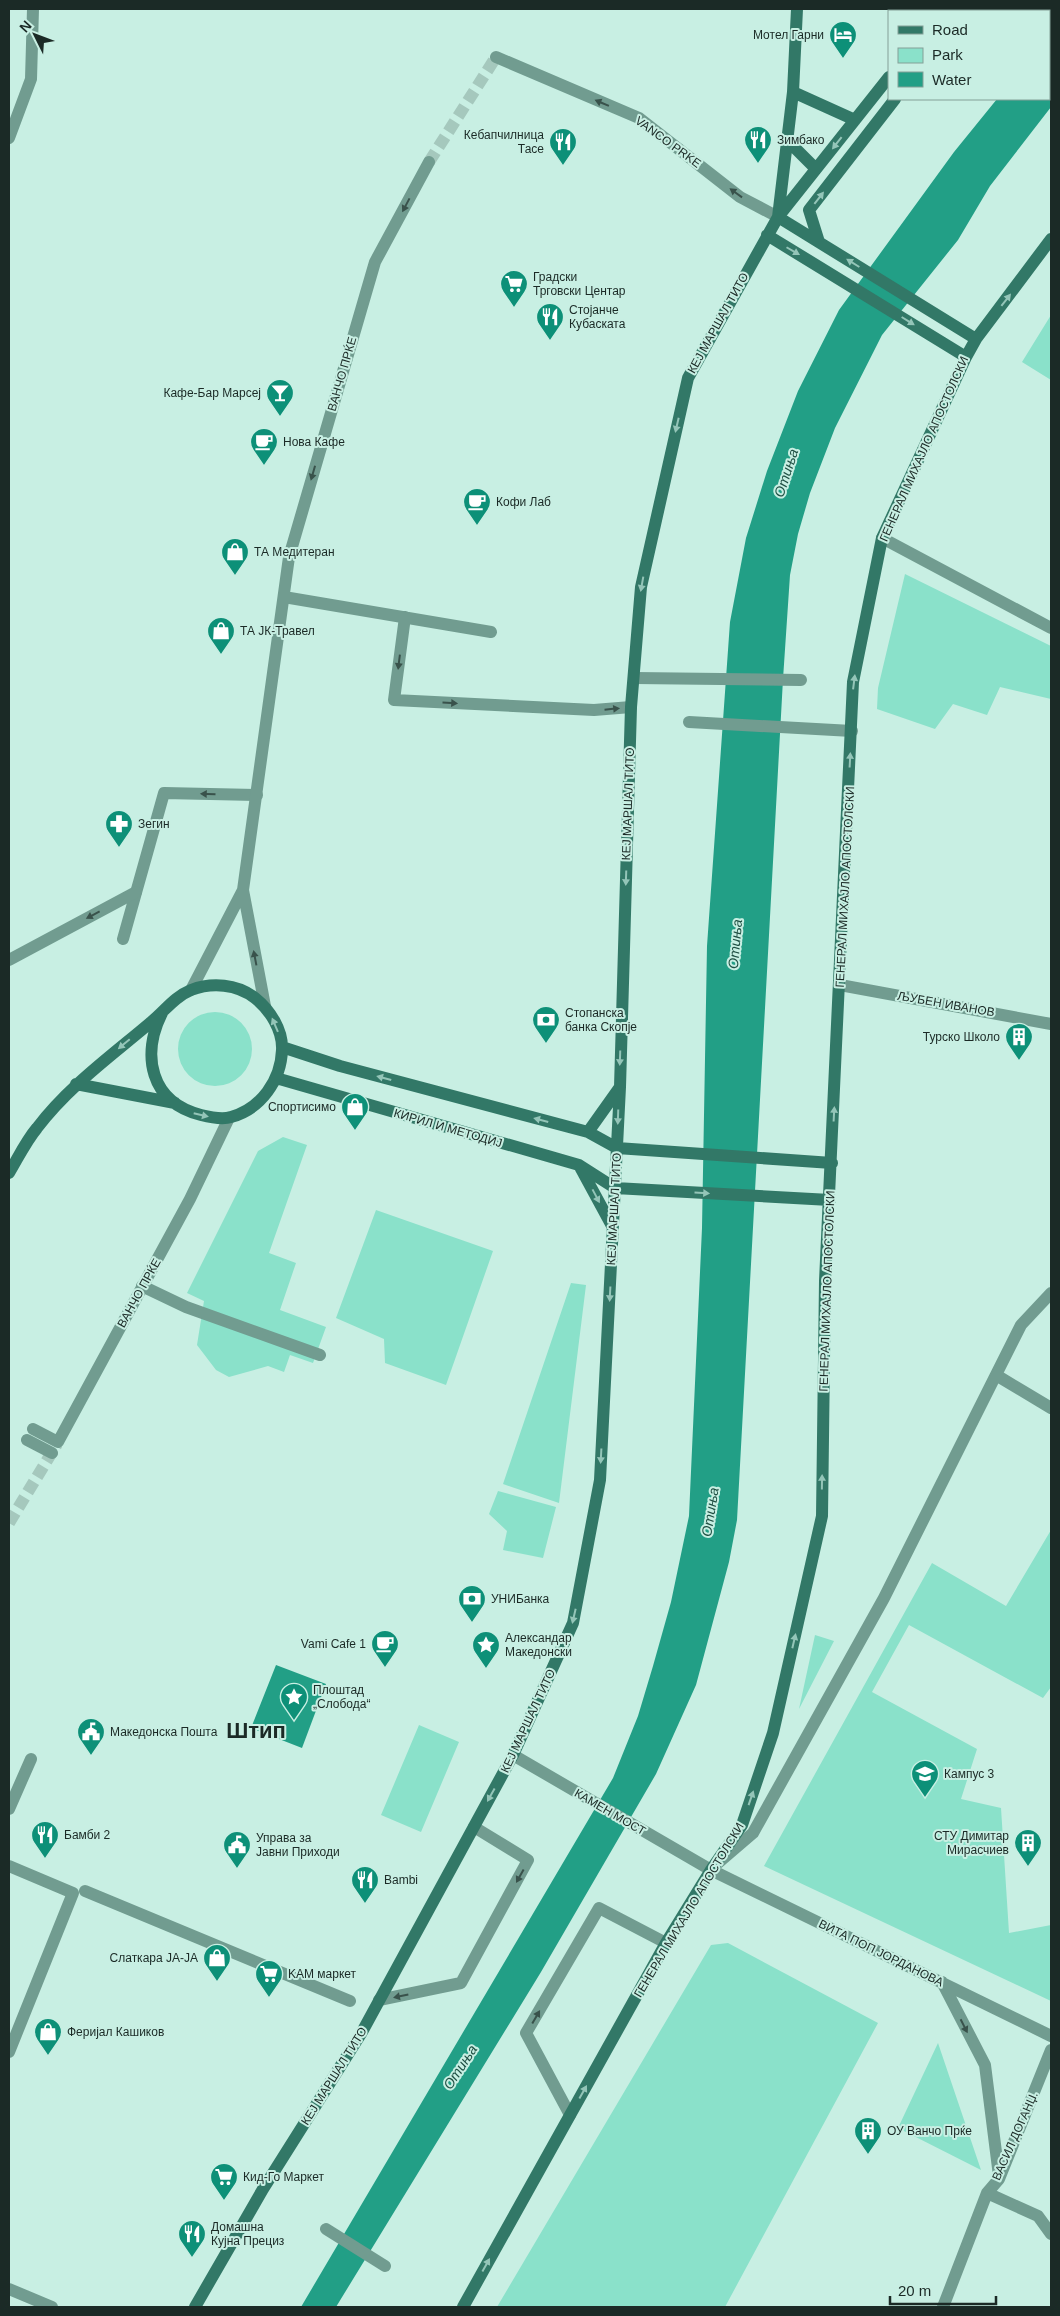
<svg xmlns="http://www.w3.org/2000/svg" width="1060" height="2316" font-family="Helvetica,sans-serif">
<style>
.green{fill:#8ae1ca}
.water{fill:#229f86}
.lines{fill:none;stroke-linecap:round;stroke-linejoin:round}
.street-tunnel{stroke:#a5c8bd;stroke-width:12;stroke-dasharray:12 6;stroke-linecap:butt}
.lane{stroke:#719c90;stroke-width:12}
.street{stroke:#719c90;stroke-width:12}
.secondary{stroke:#327867;stroke-width:12}
.oneway{fill:#39524b}
.oneway2{fill:#94c5b8}
.labels{text-anchor:middle;dominant-baseline:central;stroke-width:4;stroke-linejoin:round;paint-order:stroke}
.poi-label{font-size:12px;fill:#1b2a26;stroke:#c8efe3;text-anchor:start}
.street-label{font-size:12px;fill:#1b2a26;stroke:#c8efe3}
.water-label{font-size:14px;font-style:italic;fill:#205044;stroke:#c8efe3}
.town-label{font-size:22px;font-weight:bold;fill:#1b2a26;stroke:#c8efe3}
</style>
<rect width="100%" height="100%" fill="#c8efe3"/>
<path class="green" d="M1051 315V380L1022 362Z
M905 574 1051 646V699L1000 687 987 715 953 704 935 729 877 709 878 688Z
M178 1049a37 37 0 1 1 74 0a37 37 0 1 1-74 0Z
M283 1137 307 1145 269 1253 296 1263 280 1310 326 1327 313 1363 290 1355 284 1372 268 1366 229 1377 216 1370 197 1345 204 1301 187 1293 258 1151Z
M376 1210 493 1251 446 1385 385 1363 384 1339 336 1318Z
M571 1283 586 1285 559 1503 503 1484Z
M498 1491 556 1507 543 1558 503 1550 507 1531 489 1514Z
M1051 1530V1687L1043 1698 909 1625 872 1692 977 1749 961 1799 1001 1808 1009 1933 1051 1925V2001L764 1866 932 1563 1006 1606Z
M815 1635 834 1641 799 1709Z
M419 1725 459 1742 421 1832 381 1815Z
M728 1943 878 2023 725 2307H497L711 1945Z
M938 2043 981 2170 898 2128Z"/>
<path class="water" d="M1051 46V107L990 186 958 240 882 335 835 428 810 493 798 534 790 575 783 679 737 1520 729 1562 696 1685 656 1774 541 1972 336 2307H301L613 1778 638 1716 653 1666 671 1602 689 1516 702 1228 707 946 730 622 746 538 767 471 798 391 839 310 954 152 997 99H1049V48Z
M276 1665 326 1684 302 1748 251 1728Z"/>
<g class="lines">
<path class="street-tunnel" d="M429 162 496 57
M9 1523 57 1444"/>
<path class="lane" d="M635 678 801 680
M689 722 852 731
M123 939 164 793 257 795
M142 1286 186 1307 320 1355
M9 1809 31 1759
M379 2000 461 1983 528 1860 474 1827
M570 2115 526 2033 599 1908 666 1943"/>
<path class="street" d="M496 57 639 118 740 197 778 217
M9 138 31 79 33 9
M882 538 1051 628
M284 597 491 632
M405 617 394 700 594 710 631 707
M243 890 265 1006
M9 960 136 892
M840 985 1051 1024
M191 990 243 890 289 557 375 262 429 162
M996 1375 1051 1408
M33 1429 58 1442 190 1199 229 1118
M27 1440 52 1453
M513 1755 711 1870 1051 2036
M718 1863 753 1833 884 1598 1021 1325 1051 1293
M9 1866 73 1893 9 2052
M85 1891 350 2001
M942 1982 985 2065 999 2176
M987 2193 1038 2216 1051 2234
M326 2229 385 2266
M9 2289 52 2307
M943 2307 987 2193 999 2179 1051 2050"/>
<path class="secondary" d="M946 11 949 9
M973 11 976 9
M793 92 855 120
M788 141 816 169
M778 217 976 339
M778 217 793 92 797 9
M767 235 966 357
M819 242 809 210 895 99
M282 1047 340 1066 588 1132 617 1148 832 1163
M276 1078 579 1165 615 1188 830 1200
M76 1084 175 1103
M588 1132 620 1087
M580 1167 612 1226
M9 1173C18 1158 26 1141 37 1128 68 1087 111 1056 150 1023 164 1012 174 997 191 990 212 982 237 984 255 998 270 1010 283 1030 282 1050 281 1080 261 1109 231 1117 222 1120 209 1117 201 1115 150 1102 141 1055 162 1013
M195 2307 263 2189 362 2032 513 1755 573 1623 600 1480 620 1087 631 707 641 587 688 378 778 217 889 77
M463 2307 666 1943 711 1870 742 1825 773 1733 822 1516 825 1281 853 682 882 538 966 357 976 339 1051 239"/>
</g>
<defs><path id="oneway-solid" d="M-6-.8H1V-3.2L6.5 0L1 3.2V.8H-6Z" transform="scale(1.25)"/></defs>
<g class="oneway">
<use href="#oneway-solid" transform="translate(602 103) rotate(-157)"/>
<use href="#oneway-solid" transform="translate(736 193) rotate(-144)"/>
<use href="#oneway-solid" transform="translate(406 205) rotate(118)"/>
<use href="#oneway-solid" transform="translate(313 473) rotate(106)"/>
<use href="#oneway-solid" transform="translate(399 662) rotate(97)"/>
<use href="#oneway-solid" transform="translate(450 703) rotate(3)"/>
<use href="#oneway-solid" transform="translate(612 709) rotate(-6)"/>
<use href="#oneway-solid" transform="translate(208 794) rotate(-178)"/>
<use href="#oneway-solid" transform="translate(93 915) rotate(152)"/>
<use href="#oneway-solid" transform="translate(255 958) rotate(-101)"/>
<use href="#oneway-solid" transform="translate(520 1876) rotate(119)"/>
<use href="#oneway-solid" transform="translate(401 1996) rotate(168)"/>
<use href="#oneway-solid" transform="translate(536 2017) rotate(-60)"/>
<use href="#oneway-solid" transform="translate(964 2026) rotate(63)"/>
</g>
<g class="oneway2">
<use href="#oneway-solid" transform="translate(837 143) rotate(128)"/>
<use href="#oneway-solid" transform="translate(819 198) rotate(-52)"/>
<use href="#oneway-solid" transform="translate(793 251) rotate(30)"/>
<use href="#oneway-solid" transform="translate(853 263) rotate(-148)"/>
<use href="#oneway-solid" transform="translate(1006 300) rotate(-52)"/>
<use href="#oneway-solid" transform="translate(908 321) rotate(32)"/>
<use href="#oneway-solid" transform="translate(677 425) rotate(103)"/>
<use href="#oneway-solid" transform="translate(642 584) rotate(100)"/>
<use href="#oneway-solid" transform="translate(854 682) rotate(-83)"/>
<use href="#oneway-solid" transform="translate(850 760) rotate(-87)"/>
<use href="#oneway-solid" transform="translate(626 878) rotate(92)"/>
<use href="#oneway-solid" transform="translate(275 1025) rotate(-113)"/>
<use href="#oneway-solid" transform="translate(124 1044) rotate(140)"/>
<use href="#oneway-solid" transform="translate(620 1058) rotate(92)"/>
<use href="#oneway-solid" transform="translate(384 1078) rotate(-165)"/>
<use href="#oneway-solid" transform="translate(834 1114) rotate(-87)"/>
<use href="#oneway-solid" transform="translate(201 1115) rotate(13)"/>
<use href="#oneway-solid" transform="translate(618 1117) rotate(92)"/>
<use href="#oneway-solid" transform="translate(541 1120) rotate(-165)"/>
<use href="#oneway-solid" transform="translate(702 1193) rotate(3)"/>
<use href="#oneway-solid" transform="translate(596 1196) rotate(62)"/>
<use href="#oneway-solid" transform="translate(610 1294) rotate(93)"/>
<use href="#oneway-solid" transform="translate(601 1456) rotate(93)"/>
<use href="#oneway-solid" transform="translate(822 1482) rotate(-89)"/>
<use href="#oneway-solid" transform="translate(574 1616) rotate(103)"/>
<use href="#oneway-solid" transform="translate(794 1641) rotate(-77)"/>
<use href="#oneway-solid" transform="translate(491 1795) rotate(119)"/>
<use href="#oneway-solid" transform="translate(751 1798) rotate(-71)"/>
<use href="#oneway-solid" transform="translate(583 2092) rotate(-61)"/>
<use href="#oneway-solid" transform="translate(486 2265) rotate(-61)"/>
</g>
<defs>
<symbol id="hotel-pin" viewBox="-11 -11 22 30"><path d="M0 17L-7.5 6A9.5 9.5 0 1 1 7.5 6Z" fill="#0d9078" stroke="#c8efe3"/><path d="M-6-4.5h1.5V1H6V5H4.5V3h-9V5H-6ZM-4 0a1.8 1.8 0 1 1 3.6 0ZM.5 0V-2.5h3Q6-2.5 6 0Z" fill="#fff"/></symbol>
<symbol id="restaurant-pin" viewBox="-11 -11 22 30"><path d="M0 17L-7.5 6A9.5 9.5 0 1 1 7.5 6Z" fill="#0d9078" stroke="#c8efe3"/><path d="M-5-6h1v4h1v-4h1v4h1v-4h1v5L-1.5 .5V6h-2V.5L-5-1ZM5-6V6H3V1.5H1.5Q1.5-4 5-6Z" fill="#fff"/></symbol>
<symbol id="supermarket-pin" viewBox="-11 -11 22 30"><path d="M0 17L-7.5 6A9.5 9.5 0 1 1 7.5 6Z" fill="#0d9078" stroke="#c8efe3"/><path d="M-6-5.5h2.5l.6 2H6L4.5 2H-2.5L-4.4-4H-6ZM-1.5 3.2a1.3 1.3 0 1 0 .1 0ZM3 3.2a1.3 1.3 0 1 0 .1 0Z" fill="#fff"/></symbol>
<symbol id="bar-pin" viewBox="-11 -11 22 30"><path d="M0 17L-7.5 6A9.5 9.5 0 1 1 7.5 6Z" fill="#0d9078" stroke="#c8efe3"/><path d="M-6-5H6L.8 .8V4.5H3.5V6h-7V4.5H-.8V.8Z" fill="#fff"/></symbol>
<symbol id="cafe-pin" viewBox="-11 -11 22 30"><path d="M0 17L-7.5 6A9.5 9.5 0 1 1 7.5 6Z" fill="#0d9078" stroke="#c8efe3"/><path d="M-5.5-4.5H6V0H3Q3 3.5 0 3.5H-2.5Q-5.5 3.5-5.5 0ZM3-3.2v2h1.7v-2ZM-6 4.5H4V6H-6Z" fill="#fff"/></symbol>
<symbol id="shop-pin" viewBox="-11 -11 22 30"><path d="M0 17L-7.5 6A9.5 9.5 0 1 1 7.5 6Z" fill="#0d9078" stroke="#c8efe3"/><path d="M-5-2.5h2.3a2.7 3.5 0 0 1 5.4 0H5L5.5 6h-11ZM-1.5-2.5h3a1.5 2.3 0 0 0-3 0Z" fill="#fff"/></symbol>
<symbol id="pharmacy-pin" viewBox="-11 -11 22 30"><path d="M0 17L-7.5 6A9.5 9.5 0 1 1 7.5 6Z" fill="#0d9078" stroke="#c8efe3"/><path d="M-2-6h4v4h4v4h-4v4h-4v-4h-4v-4h4Z" fill="#fff"/></symbol>
<symbol id="bank-pin" viewBox="-11 -11 22 30"><path d="M0 17L-7.5 6A9.5 9.5 0 1 1 7.5 6Z" fill="#0d9078" stroke="#c8efe3"/><path d="M-6-4H6V4H-6ZM0-2.3a2.3 2.3 0 1 0 0 4.6a2.3 2.3 0 1 0 0-4.6Z" fill="#fff"/></symbol>
<symbol id="building-pin" viewBox="-11 -11 22 30"><path d="M0 17L-7.5 6A9.5 9.5 0 1 1 7.5 6Z" fill="#0d9078" stroke="#c8efe3"/><path d="M-4-6H4V6H1V3H-1V6H-4ZM-2.5-4.3h1.7v1.8h-1.7ZM.8-4.3h1.7v1.8H.8ZM-2.5-1h1.7V.8h-1.7ZM.8-1h1.7V.8H.8Z" fill="#fff"/></symbol>
<symbol id="sight-pin" viewBox="-11 -11 22 30"><path d="M0 17L-7.5 6A9.5 9.5 0 1 1 7.5 6Z" fill="#0d9078" stroke="#c8efe3"/><path d="M0-6L1.8-2.2L6-1.7L2.9 1.2L3.7 5.4L0 3.3L-3.7 5.4L-2.9 1.2L-6-1.7L-1.8-2.2Z" fill="#fff"/></symbol>
<symbol id="civic-pin" viewBox="-11 -11 22 30"><path d="M0 17L-7.5 6A9.5 9.5 0 1 1 7.5 6Z" fill="#0d9078" stroke="#c8efe3"/><path d="M-.6-6.5H3V-4.5H.6V-3L4-1V1h2V6H-6V1h2V-1L-.6-3ZM-1.2 2.5V6h2.4V2.5Z" fill="#fff"/></symbol>
<symbol id="university-pin" viewBox="-11 -11 22 30"><path d="M0 17L-7.5 6A9.5 9.5 0 1 1 7.5 6Z" fill="#0d9078" stroke="#c8efe3"/><path d="M0-5L7-2L0 1L-7-2ZM-4 1L0 2.5L4 1V4Q0 6-4 4Z" fill="#fff"/></symbol>
</defs>
<g fill-rule="evenodd">
<use href="#hotel-pin" x="827" y="19" width="32" height="43"/>
<use href="#restaurant-pin" x="742" y="124" width="32" height="43"/>
<use href="#restaurant-pin" x="547" y="126" width="32" height="43"/>
<use href="#supermarket-pin" x="498" y="268" width="32" height="43"/>
<use href="#restaurant-pin" x="534" y="301" width="32" height="43"/>
<use href="#bar-pin" x="264" y="377" width="32" height="43"/>
<use href="#cafe-pin" x="248" y="426" width="32" height="43"/>
<use href="#cafe-pin" x="461" y="486" width="32" height="43"/>
<use href="#shop-pin" x="219" y="536" width="32" height="43"/>
<use href="#shop-pin" x="205" y="615" width="32" height="43"/>
<use href="#pharmacy-pin" x="103" y="808" width="32" height="43"/>
<use href="#bank-pin" x="530" y="1004" width="32" height="43"/>
<use href="#building-pin" x="1003" y="1021" width="32" height="43"/>
<use href="#shop-pin" x="339" y="1091" width="32" height="43"/>
<use href="#bank-pin" x="456" y="1583" width="32" height="43"/>
<use href="#cafe-pin" x="369" y="1628" width="32" height="43"/>
<use href="#sight-pin" x="470" y="1629" width="32" height="43"/>
<use href="#sight-pin" x="278" y="1681" width="32" height="43"/>
<use href="#civic-pin" x="75" y="1716" width="32" height="43"/>
<use href="#university-pin" x="909" y="1758" width="32" height="43"/>
<use href="#restaurant-pin" x="29" y="1819" width="32" height="43"/>
<use href="#building-pin" x="1012" y="1827" width="32" height="43"/>
<use href="#civic-pin" x="221" y="1829" width="32" height="43"/>
<use href="#restaurant-pin" x="349" y="1864" width="32" height="43"/>
<use href="#shop-pin" x="201" y="1942" width="32" height="43"/>
<use href="#supermarket-pin" x="253" y="1958" width="32" height="43"/>
<use href="#shop-pin" x="32" y="2016" width="32" height="43"/>
<use href="#building-pin" x="852" y="2115" width="32" height="43"/>
<use href="#supermarket-pin" x="208" y="2161" width="32" height="43"/>
<use href="#restaurant-pin" x="176" y="2218" width="32" height="43"/>
</g>
<g class="labels">
<g class="poi-label">
<text x="824" y="35" text-anchor="end">Мотел Гарни</text>
<text x="544" y="135" text-anchor="end">Кебапчилница<tspan x="544" dy="14">Тасе</tspan></text>
<text x="777" y="140">Зимбако</text>
<text x="533" y="277">Градски<tspan x="533" dy="14">Трговски Центар</tspan></text>
<text x="569" y="310">Стојанче<tspan x="569" dy="14">Кубаската</tspan></text>
<text x="261" y="393" text-anchor="end">Кафе-Бар Марсеј</text>
<text x="283" y="442">Нова Кафе</text>
<text x="496" y="502">Кофи Лаб</text>
<text x="254" y="552">ТА Медитеран</text>
<text x="240" y="631">ТА ЈК-Травел</text>
<text x="138" y="824">Зегин</text>
<text x="565" y="1013">Стопанска<tspan x="565" dy="14">банка Скопје</tspan></text>
<text x="1000" y="1037" text-anchor="end">Турско Школо</text>
<text x="336" y="1107" text-anchor="end">Спортисимо</text>
<text x="491" y="1599">УНИБанка</text>
<text x="505" y="1638">Александар<tspan x="505" dy="14">Македонски</tspan></text>
<text x="366" y="1644" text-anchor="end">Vami Cafe 1</text>
<text x="313" y="1690">Плоштад<tspan x="313" dy="14">„Слобода“</tspan></text>
<text x="110" y="1732">Македонска Пошта</text>
<text x="944" y="1774">Кампус 3</text>
<text x="64" y="1835">Бамби 2</text>
<text x="1009" y="1836" text-anchor="end">СТУ Димитар<tspan x="1009" dy="14">Мирасчиев</tspan></text>
<text x="256" y="1838">Управа за<tspan x="256" dy="14">Јавни Приходи</tspan></text>
<text x="384" y="1880">Bambi</text>
<text x="198" y="1958" text-anchor="end">Слаткара ЈА-ЈА</text>
<text x="288" y="1974">KAM маркет</text>
<text x="67" y="2032">Феријал Кашиков</text>
<text x="887" y="2131">ОУ Ванчо Прќе</text>
<text x="243" y="2177">Кид-Го Маркет</text>
<text x="211" y="2227">Домашна<tspan x="211" dy="14">Кујна Прециз</tspan></text>
</g>
<g class="street-label">
<text transform="translate(668 142) rotate(36)">VANCO PRKE</text>
<text transform="translate(718 323) rotate(-61)">КЕЈ МАРШАЛ ТИТО</text>
<text transform="translate(342 374) rotate(-74)">ВАНЧО ПРЌЕ</text>
<text transform="translate(924 449) rotate(-66)">ГЕНЕРАЛ МИХАЈЛО АПОСТОЛСКИ</text>
<text transform="translate(628 804) rotate(-88)">КЕЈ МАРШАЛ ТИТО</text>
<text transform="translate(845 887) rotate(-87)">ГЕНЕРАЛ МИХАЈЛО АПОСТОЛСКИ</text>
<text transform="translate(946 1004) rotate(10)">ЉУБЕН ИВАНОВ</text>
<text transform="translate(448 1128) rotate(16)">КИРИЛ И МЕТОДИЈ</text>
<text transform="translate(614 1209) rotate(-87)">КЕЈ МАРШАЛ ТИТО</text>
<text transform="translate(827 1291) rotate(-88)">ГЕНЕРАЛ МИХАЈЛО АПОСТОЛСКИ</text>
<text transform="translate(139 1293) rotate(-61)">ВАНЧО ПРЌЕ</text>
<text transform="translate(528 1721) rotate(-65)">КЕЈ МАРШАЛ ТИТО</text>
<text transform="translate(610 1812) rotate(30)">КАМЕН МОСТ</text>
<text transform="translate(689 1910) rotate(-59)">ГЕНЕРАЛ МИХАЈЛО АПОСТОЛСКИ</text>
<text transform="translate(881 1953) rotate(26)">ВИТА ПОП ЈОРДАНОВА</text>
<text transform="translate(334 2076) rotate(-58)">КЕЈ МАРШАЛ ТИТО</text>
<text transform="translate(1015 2136) rotate(-66)">ВАСИЛ ДОГАНЏ.</text>
</g>
<g class="water-label">
<text transform="translate(786 473) rotate(-72)">Отиња</text>
<text transform="translate(735 944) rotate(-85)">Отиња</text>
<text transform="translate(710 1512) rotate(-81)">Отиња</text>
<text transform="translate(460 2067) rotate(-57)">Отиња</text>
</g>
<g class="town-label">
<text x="256" y="1730">Штип</text>
</g>
</g>
<rect width="1060" height="2316" fill="none" stroke="#1b2a26" stroke-width="20"/>
<rect x="888" y="10" width="162" height="90" fill="#c8efe3" stroke="#83a097"/>
<rect x="898" y="26" width="25" height="8" fill="#327867" stroke="#83a097"/>
<text x="932" y="35" font-size="15" fill="#1b2a26">Road</text>
<rect x="898" y="48" width="25" height="15" fill="#8ae1ca" stroke="#83a097"/>
<text x="932" y="60" font-size="15" fill="#1b2a26">Park</text>
<rect x="898" y="72" width="25" height="15" fill="#229f86" stroke="#83a097"/>
<text x="932" y="85" font-size="15" fill="#1b2a26">Water</text>
<g transform="translate(35 35) rotate(312)" stroke="#c8efe3" stroke-width="4" paint-order="stroke">
<path d="M0-4L9 19L0 12L-9 19Z" fill="#1b2a26"/>
<text y="-8" font-size="14" font-weight="bold" text-anchor="middle" fill="#1b2a26">N</text>
</g>
<path d="M890 2296v8h106v-8" fill="none" stroke="#1b2a26" stroke-width="2.5"/>
<text x="898" y="2296" font-size="15" fill="#1b2a26" stroke="#c8efe3" stroke-width="4" paint-order="stroke">20 m</text>
</svg>
